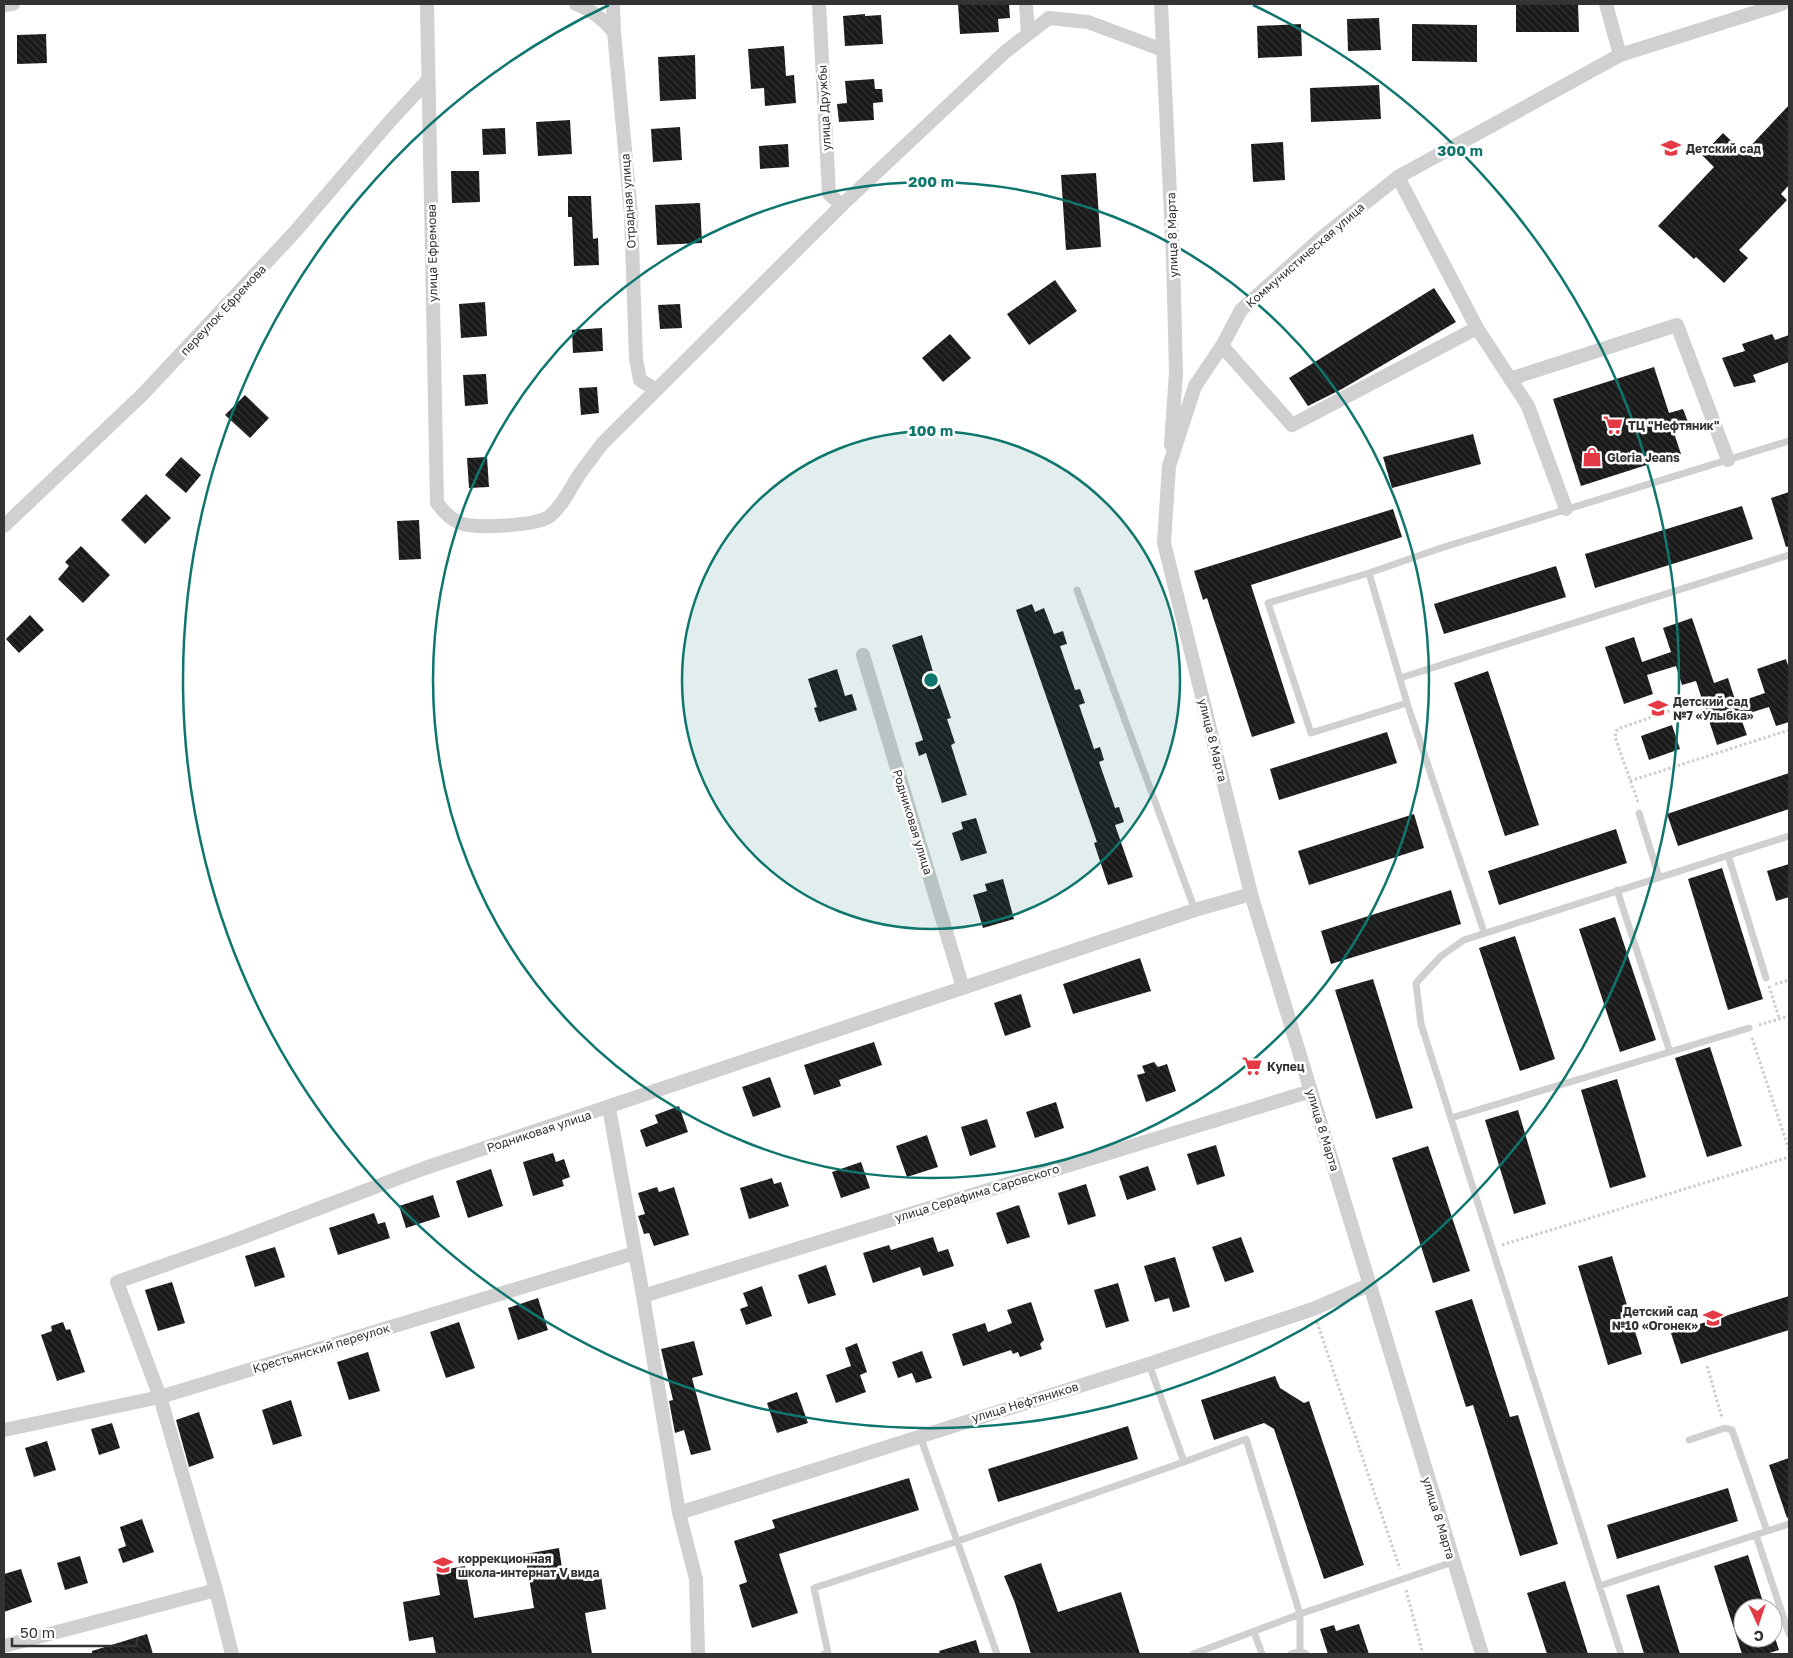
<svg xmlns="http://www.w3.org/2000/svg" width="1793" height="1658" font-family="'Golos Text',sans-serif">
<style>
.building{fill:url(#building-back-hatch)}
.lines{fill:none;stroke-linecap:round;stroke-linejoin:round}
.path{stroke:#cdcdcd;stroke-width:3;stroke-dasharray:2.5 2.5;stroke-linecap:butt}
.service{stroke:#d0d0d0;stroke-width:7}
.minor{stroke:#d0d0d0;stroke-width:14}
.ring{fill:none;stroke:#0f766e;stroke-width:2.5}
.labels{text-anchor:middle;dominant-baseline:central;stroke-width:5;stroke-linejoin:round;paint-order:stroke}
.street-label{font-size:12px;fill:#333;stroke:#fff}
.poi-label{font-size:12px;font-weight:bold;fill:#333;stroke:#fff;text-anchor:start}
.centre{fill:#0f766e;stroke:#fff;stroke-width:2.5}
.ring-label{font-size:15px;text-anchor:middle;font-weight:bold;fill:#0f766e;stroke:#fff;stroke-width:5;stroke-linejoin:round;paint-order:stroke}
</style>
<defs>
<pattern id="building-back-hatch" width="6" height="6" patternUnits="userSpaceOnUse" patternTransform="scale(1.25)"><rect width="6" height="6" fill="#1a1a1a"/><path d="M-1 5l2 2M0 0l6 6M5-1l2 2" fill="none" stroke="#333"/></pattern>
</defs>
<rect width="100%" height="100%" fill="#fff"/>
<path class="building" d="M958 4H1009L1010 18 998 19 999 32 960 34Z
M1516 4H1578L1579 32H1516Z
M865 14V16L881 15 883 44 845 46 843 16Z
M1379 18 1381 50 1348 51 1347 19Z
M1301 24 1302 56 1258 58 1257 26Z
M1412 24 1477 25V62L1412 61Z
M46 34 47 63 17 64V35Z
M784 46 786 76 794 75 796 103 765 106 764 88 751 89 748 49Z
M695 55 696 99 660 101 658 57Z
M874 79 875 89H882L883 102 873 103 874 120 839 122 837 104 847 103 845 81Z
M1379 85 1381 119 1311 122 1310 88Z
M1789 105V185L1781 194 1787 200 1739 250 1748 258 1724 283 1696 257 1694 259 1658 226 1714 167 1702 155 1723 133 1744 153Z
M570 120 572 154 538 156 536 122Z
M680 127 682 160 653 162 651 129Z
M505 128 506 154 483 155 482 129Z
M1283 142 1285 180 1253 182 1251 144Z
M788 144 789 167 760 169 759 146Z
M451 171H479L480 202 452 203Z
M1096 173 1101 247 1066 250 1061 175Z
M568 196H591L593 239 598 238 599 265 574 266 572 217H568Z
M700 203 702 243 657 245 655 205Z
M1055 280 1077 311 1029 345 1007 314Z
M1434 288 1456 322 1342 389 1308 406 1289 378Z
M485 302 487 336 461 338 459 304Z
M680 304 682 328 660 329 658 305Z
M602 328 603 351 573 353 572 330Z
M950 334 971 358 943 382 922 358Z
M1772 334 1775 340 1789 335V362L1753 375 1756 382 1734 387 1722 358 1745 351 1742 344Z
M1654 367 1669 413 1683 409 1688 422 1672 427 1681 454 1581 486 1553 399Z
M486 374 488 404 465 406 463 375Z
M597 387 599 413 581 415 579 388Z
M245 395 269 418 250 438 225 415Z
M1473 434 1481 464 1392 488 1383 457Z
M181 457 201 475 186 493 165 475Z
M487 457 489 487 469 488 467 458Z
M1789 492V546L1786 547 1771 498Z
M146 494 171 518 145 544 121 520Z
M1742 506 1753 539 1595 588 1585 554Z
M1393 509 1402 537 1251 585 1295 723 1252 737 1207 598 1203 600 1194 571Z
M419 520 421 559 399 560 397 521Z
M81 546 110 575 83 603 58 579 69 566 65 562Z
M1556 566 1566 597 1444 634 1434 604Z
M1032 604 1035 612 1044 608 1054 634 1063 631 1067 644 1060 646 1075 690 1080 689 1085 703 1079 705 1094 749 1100 747 1104 760 1099 762 1115 808 1119 807 1124 822 1115 825 1133 877 1108 885 1094 843 1097 842 1016 610Z
M30 615 44 630 19 653 6 639Z
M1692 618 1714 683 1728 678 1736 703 1765 693 1757 669 1786 659 1789 669V722L1776 726 1769 707 1740 716 1747 735 1717 745 1696 681 1682 685 1676 666 1647 675 1653 694 1624 704 1605 647 1634 637 1642 662 1671 652 1663 628Z
M922 635 934 675 936 674 951 718 947 719 955 743 951 745 967 795 942 803 926 753 919 756 915 743 923 740 892 645Z
M837 669 845 696 852 694 857 710 819 722 814 708 817 707 808 679Z
M1488 671 1539 825 1505 836 1454 683Z
M1672 725 1680 749 1649 760 1641 736Z
M1387 732 1397 763 1279 800 1270 769Z
M1789 773V809L1678 846 1667 814Z
M1414 814 1424 848 1309 885 1298 851Z
M976 818 987 853 961 861 952 833 963 829 961 822Z
M1616 829 1627 863 1499 905 1488 871Z
M1789 864V897L1776 901 1767 871Z
M1722 868 1763 999 1728 1010 1688 879Z
M1003 879 1014 919 983 928 973 895 987 891 985 884Z
M1451 890 1461 924 1331 964 1321 931Z
M1615 917 1656 1040 1620 1052 1579 929Z
M1515 936 1555 1059 1520 1071 1479 948Z
M1140 958 1151 991 1073 1014 1063 984Z
M1373 979 1413 1108 1376 1119 1335 990Z
M1021 994 1031 1027 1005 1036 994 1003Z
M874 1042 882 1065 839 1080 841 1086 814 1095 804 1065Z
M1710 1047 1742 1146 1707 1157 1675 1058Z
M1154 1062 1158 1067 1167 1064 1176 1091 1146 1102 1137 1075 1145 1073 1142 1066Z
M770 1077 781 1107 753 1117 742 1087Z
M1617 1079 1646 1177 1610 1188 1581 1090Z
M1056 1102 1064 1128 1035 1138 1026 1112Z
M679 1106 688 1132 646 1147 640 1130 658 1123 655 1115Z
M1518 1110 1546 1204 1514 1214 1485 1120Z
M987 1119 996 1147 970 1156 961 1127Z
M927 1135 938 1167 907 1177 896 1146Z
M1216 1145 1225 1176 1197 1185 1187 1154Z
M1428 1146 1470 1271 1433 1283 1392 1158Z
M553 1153 556 1162 564 1159 570 1177 562 1180 564 1186 533 1196 523 1162Z
M861 1162 870 1188 841 1198 832 1172Z
M1148 1166 1156 1190 1127 1200 1119 1176Z
M491 1169 503 1206 468 1218 456 1181Z
M772 1178 774 1184 781 1182 789 1206 749 1219 740 1188Z
M1086 1184 1096 1216 1068 1225 1058 1193Z
M657 1187 659 1192 674 1187 689 1235 654 1246 649 1233 644 1234 638 1216 645 1214 638 1193Z
M433 1195 440 1217 406 1228 399 1206Z
M1019 1205 1030 1237 1007 1244 996 1213Z
M374 1213 378 1224 385 1222 390 1238 338 1255 329 1228Z
M933 1237 938 1252 948 1249 954 1266 923 1276 920 1267 873 1283 863 1253 889 1245 891 1250Z
M1241 1237 1254 1272 1225 1282 1212 1247Z
M275 1247 285 1277 255 1287 245 1256Z
M1612 1256 1642 1354 1608 1365 1578 1266Z
M1175 1257 1190 1307 1173 1312 1169 1298 1155 1302 1144 1266Z
M826 1265 836 1295 808 1304 798 1275Z
M172 1282 185 1323 158 1331 145 1290Z
M1118 1283 1129 1321 1106 1328 1094 1290Z
M762 1286 772 1316 746 1325 740 1309 748 1306 743 1293Z
M1789 1296V1330L1681 1364 1671 1333Z
M538 1298 548 1330 518 1340 508 1308Z
M1472 1299 1510 1417 1518 1415 1558 1544 1520 1556 1473 1405 1466 1407 1435 1311Z
M1031 1302 1044 1340 1040 1344 1042 1349 1020 1357 1018 1352 1013 1354 1011 1350 963 1366 952 1334 985 1323 988 1332 1012 1323 1007 1310Z
M63 1322 66 1330 70 1329 85 1372 57 1381 41 1335 52 1331 51 1326Z
M459 1322 475 1368 446 1378 430 1332Z
M694 1341 703 1375 692 1378 711 1450 691 1455 684 1430 675 1433 669 1401 673 1400 661 1349Z
M857 1343 867 1372 860 1375 866 1392 836 1403 826 1375 851 1366 845 1348Z
M922 1351 932 1378 916 1383 912 1373 898 1378 892 1362Z
M368 1352 380 1391 349 1400 337 1362Z
M1275 1376 1280 1388 1304 1403 1309 1401 1364 1565 1324 1579 1274 1429 1264 1423 1214 1440 1201 1400Z
M797 1392 808 1423 777 1433 767 1403Z
M291 1400 302 1436 273 1445 262 1410Z
M199 1412 214 1458 189 1467 176 1420Z
M112 1423 120 1448 99 1455 91 1429Z
M1128 1426 1138 1459 998 1502 988 1469Z
M47 1441 56 1470 34 1477 25 1448Z
M1789 1458V1517L1787 1518 1769 1465Z
M909 1478 919 1510 779 1554 798 1613 752 1628 739 1585 747 1582 734 1541 775 1528 772 1520Z
M1728 1488 1738 1521 1617 1559 1607 1525Z
M142 1519 154 1552 123 1563 118 1549 126 1546 120 1527Z
M559 1548 563 1575 600 1569 606 1609 585 1613 592 1654H436L433 1637 409 1641 403 1602 440 1595 436 1571 465 1566 474 1618 534 1608 525 1554Z
M1748 1555 1765 1608H1743V1638H1775L1779 1650 1766 1654H1742L1714 1566Z
M80 1556 88 1583 65 1590 57 1563Z
M1041 1563 1058 1612 1121 1592 1140 1654H1031L1015 1603 1004 1576Z
M21 1569 32 1602 4 1612V1574Z
M1565 1581 1588 1654H1547L1527 1593Z
M1659 1585 1680 1654H1644L1626 1595Z
M1359 1624 1369 1654H1328L1320 1629 1334 1625 1336 1631Z
M147 1634 153 1654H92V1651Z
M976 1640 980 1654H940L939 1651Z"/>
<g class="lines">
<path class="path" d="M1630 781 1789 730
M1638 802 1615 737 1616 731 1620 728 1678 708
M1775 984 1789 980
M1769 986 1779 1018
M1759 1025 1789 1016
M1752 1038 1789 1150
M1502 1245 1789 1157
M1317 1322 1400 1569
M1707 1366 1722 1418
M1406 1590 1423 1654"/>
<path class="service" d="M1369 573 1407 703 1484 932
M1077 590 1195 910
M1400 678 1789 555
M1407 703 1311 733 1268 603 1369 573 1441 548 1789 441
M1639 813 1659 877
M1728 855 1766 978
M1617 890 1670 1052
M1451 1118 1749 1028
M1149 1364 1184 1462 1246 1439 1300 1614V1651
M920 1436 997 1654
M1689 1440 1725 1428 1732 1430 1767 1531
M1756 1535 1789 1634
M1599 1586 1789 1524
M1254 1632 1262 1654
M824 1654 828 1653 814 1588 958 1541 1184 1462
M1193 1654 1300 1614 1453 1562
M1291 1654 1300 1651 1306 1654
M1621 1654 1421 1024 1416 983 1441 956 1464 940 1789 836"/>
<path class="minor" d="M427 4 437 503C443 511 450 519 460 523 475 529 537 526 550 516 563 505 570 489 579 475 586 465 594 455 602 444L842 205 1005 52 1049 18 1088 22 1163 50
M576 4C592 10 603 19 614 32
M613 4 614 32 631 214 636 359 640 380 656 390
M819 4 829 194 842 205
M1026 4 1028 34
M1161 4 1173 257 1176 372 1171 445
M1606 4 1620 55
M4 5 13 4
M1477 328 1528 406 1566 509
M1222 346 1292 425 1477 328 1398 177
M1510 379 1677 325 1728 460
M4 526 143 394 293 234 391 120 428 80
M863 655 963 988
M609 1108 643 1296 679 1513 696 1579 698 1654
M643 1296 1311 1091
M4 1430 160 1397 635 1253
M679 1513 1149 1364 1313 1309 1369 1285
M4 1646 216 1590
M232 1654 216 1590 160 1397 117 1282 233 1241 425 1168 1195 910 1251 894
M1482 1654 1251 894 1164 543 1169 466 1195 386 1222 346 1241 310 1320 239 1398 177 1620 55 1782 4"/>
</g>
<circle cx="931" cy="680" r="249" fill="#0f766e" fill-opacity=".12"/>
<g class="ring">
<circle cx="931" cy="680" r="249"/>
<circle cx="931" cy="680" r="498"/>
<path d="M1253 5A748 748 0 1 1 609 5"/>
</g>
<defs>
<symbol id="school-bare" viewBox="-9 -9 18 18"><path d="M0-5L7-2L0 1L-7-2ZM-4 1L0 2.5L4 1V4Q0 6-4 4Z" fill="#e63946" stroke="#fff" stroke-width="2.5" paint-order="stroke"/></symbol>
<symbol id="supermarket-bare" viewBox="-9 -9 18 18"><path d="M-6-5.5h2.5l.6 2H6L4.5 2H-2.5L-4.4-4H-6ZM-1.5 3.2a1.3 1.3 0 1 0 .1 0ZM3 3.2a1.3 1.3 0 1 0 .1 0Z" fill="#e63946" stroke="#fff" stroke-width="2.5" paint-order="stroke"/></symbol>
<symbol id="shop-bare" viewBox="-9 -9 18 18"><path d="M-5-2.5h2.3a2.7 3.5 0 0 1 5.4 0H5L5.5 6h-11ZM-1.5-2.5h3a1.5 2.3 0 0 0-3 0Z" fill="#e63946" stroke="#fff" stroke-width="2.5" paint-order="stroke"/></symbol>
</defs>
<g fill-rule="evenodd">
<use href="#school-bare" x="1657" y="134" width="28" height="28"/>
<use href="#supermarket-bare" x="1599" y="411" width="28" height="28"/>
<use href="#shop-bare" x="1578" y="443" width="28" height="28"/>
<use href="#school-bare" x="1644" y="694" width="28" height="28"/>
<use href="#supermarket-bare" x="1238" y="1052" width="28" height="28"/>
<use href="#school-bare" x="1699" y="1304" width="28" height="28"/>
<use href="#school-bare" x="429" y="1551" width="28" height="28"/>
</g>
<g class="labels">
<g class="street-label">
<text transform="translate(824 108) rotate(-93)">улица Дружбы</text>
<text transform="translate(628 201) rotate(-94)">Отрадная улица</text>
<text transform="translate(1172 235) rotate(-92)">улица 8 Марта</text>
<text transform="translate(432 253) rotate(-91)">улица Ефремова</text>
<text transform="translate(1305 255) rotate(-41)">Коммунистическая улица</text>
<text transform="translate(223 310) rotate(-47)">переулок Ефремова</text>
<text transform="translate(1213 740) rotate(76)">улица 8 Марта</text>
<text transform="translate(913 822) rotate(73)">Родниковая улица</text>
<text transform="translate(1323 1130) rotate(73)">улица 8 Марта</text>
<text transform="translate(539 1131) rotate(-18)">Родниковая улица</text>
<text transform="translate(977 1193) rotate(-17)">улица Серафима Саровского</text>
<text transform="translate(321 1348) rotate(-17)">Крестьянский переулок</text>
<text transform="translate(1025 1402) rotate(-17)">улица Нефтяников</text>
<text transform="translate(1439 1518) rotate(73)">улица 8 Марта</text>
</g>
<g class="poi-label">
<text x="1686" y="148">Детский сад</text>
<text x="1628" y="425">ТЦ "Нефтяник"</text>
<text x="1607" y="457">Gloria Jeans</text>
<text x="1673" y="701">Детский сад<tspan x="1673" dy="14">№7 «Улыбка»</tspan></text>
<text x="1267" y="1066">Купец</text>
<text x="1698" y="1311" text-anchor="end">Детский сад<tspan x="1698" dy="14">№10 «Огонек»</tspan></text>
<text x="458" y="1558">коррекционная<tspan x="458" dy="14">школа-интернат V вида</tspan></text>
</g>
</g>
<circle cx="931" cy="680" r="8" class="centre"/>
<g class="ring-label">
<text x="1460" y="156">300 m</text>
<text x="931" y="187">200 m</text>
<text x="931" y="436">100 m</text>
</g>
<rect width="1793" height="1658" fill="none" stroke="#333333" stroke-width="10"/>
<g transform="translate(1758 1623) rotate(177)"><circle r="24" fill="#ffffff" stroke="#adadad"/>
<path d="M0-4L9 19L0 12L-9 19Z" fill="#e63946"/>
<text y="-8" font-size="14" font-weight="bold" text-anchor="middle" fill="#333333">С</text>
</g>
<path d="M12 1638v8h125v-8" fill="none" stroke="#333333" stroke-width="2.5"/>
<text x="20" y="1638" font-size="15" fill="#333333" stroke="#ffffff" stroke-width="4" paint-order="stroke">50 m</text>
</svg>
